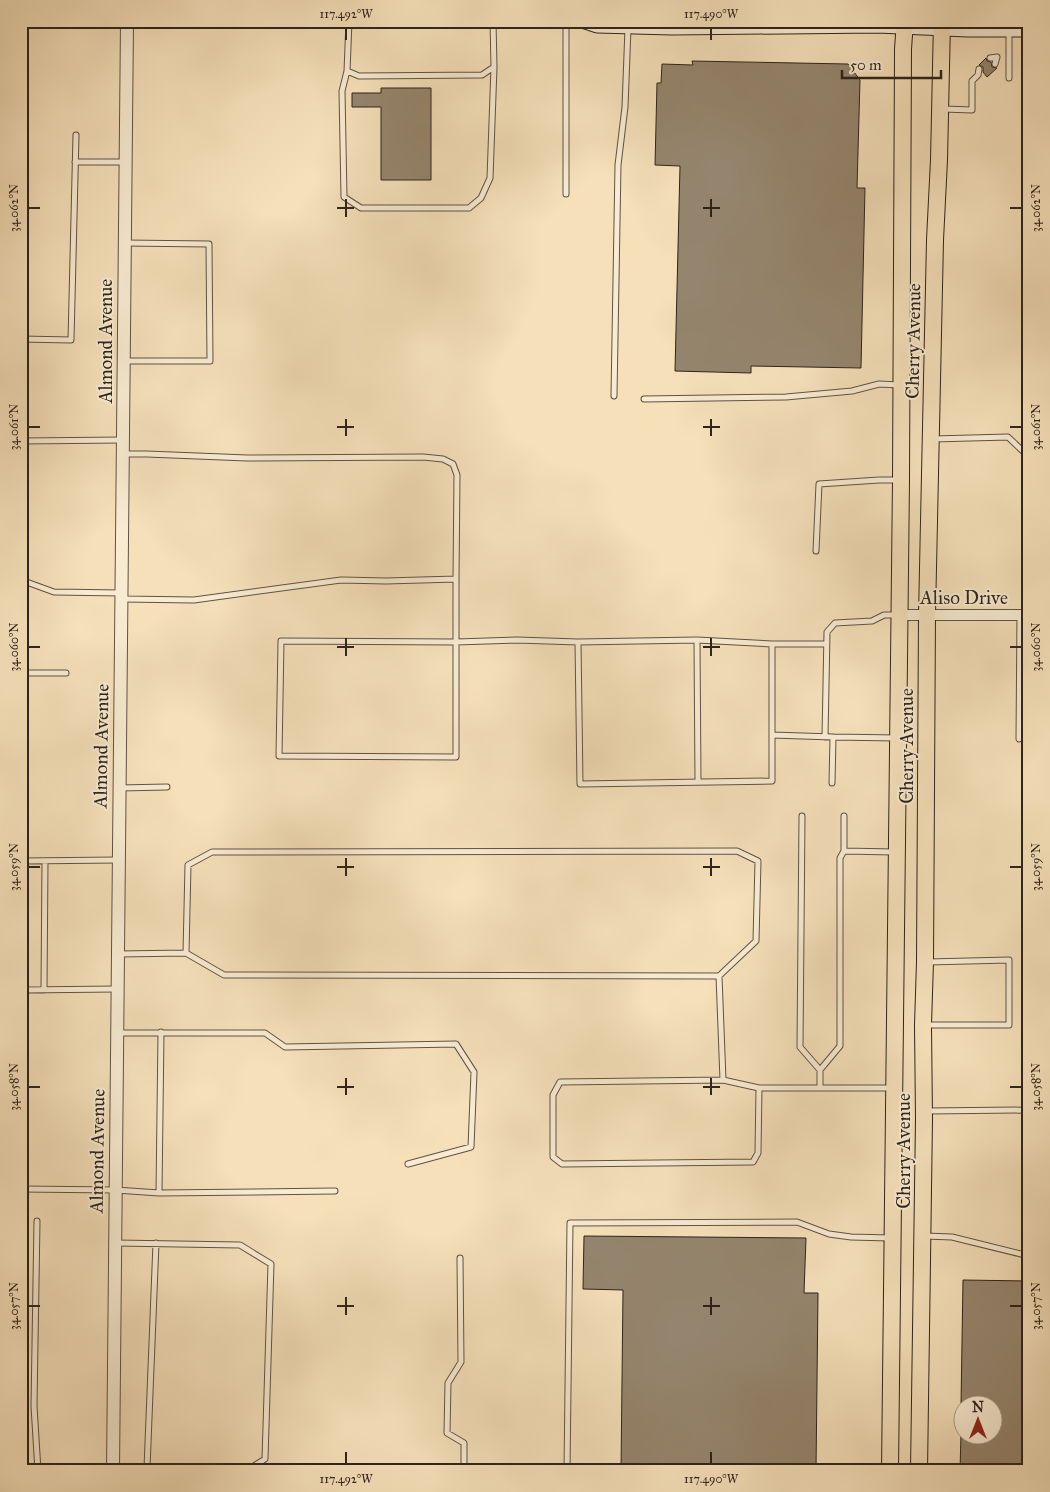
<svg xmlns="http://www.w3.org/2000/svg" width="1050" height="1492" font-family="'IM FELL Great Primer',serif">
<style>
.building{fill:#95856e;stroke:#2e231c}
.lines{fill:none;stroke-linecap:round;stroke-linejoin:round}
.service-casing{stroke:#605244;stroke-width:7}
.minor-casing{stroke:#605244;stroke-width:12}
.tertiary-casing{stroke:#605244;stroke-width:14}
.secondary-casing{stroke:#2e231c;stroke-width:17}
.primary-casing{stroke:#2e231c;stroke-width:18}
.service{stroke:#f8ebd2;stroke-width:5}
.minor{stroke:#f8ebd2;stroke-width:10}
.tertiary{stroke:#f8ebd2;stroke-width:12}
.secondary{stroke:#f8ebd2;stroke-width:15}
.primary{stroke:#f5e0ba;stroke-width:16}
.ticks{fill:none;stroke:#2e231c;stroke-width:2}
.labels{text-anchor:middle;dominant-baseline:central;stroke-width:4;stroke-linejoin:round;paint-order:stroke}
.street-label{font-size:19px;fill:#2e231c;stroke:#f8ebd2}
.neatline{fill:none;stroke:#2e231c;stroke-width:2}
.ticks-label{font-size:12px;text-anchor:middle;fill:#2e231c}
</style>
<rect width="100%" height="100%" fill="#f5e0ba"/>
<filter id="stains"><feTurbulence type="fractalNoise" baseFrequency=".004" numOctaves="4"/><feColorMatrix values="0 0 0 0 .2 0 0 0 0 .09 0 0 0 0 .02 0 0 0 .5 -.17"/></filter>
<radialGradient id="worn" r=".72"><stop offset=".6" stop-color="#630" stop-opacity="0"/><stop offset="1" stop-color="#630" stop-opacity=".3"/></radialGradient>
<path class="building" d="M986 58 987 61 991 62 992 67 997 68 987 77 983 72V67L979 65Z
M692 61 848 64 860 80 857 188H865L861 368 751 366V373L675 371 680 166 655 165 657 83H661L662 64 693 65Z
M381 88H431V180H381V107H352V93H381Z
M584 1236 806 1238 804 1293H818L816 1471H621L623 1290 583 1289Z
M963 1280 1029 1281V1471H960L961 1434H992V1404H961Z"/>
<g class="lines">
<defs>
<path id="service" d="M349 21 347 71 359 76 482 75 494 67 493 21
M566 21V194
M990 58 997 57 995 64
M347 71 342 91 344 197 361 208H469L481 198 490 178 494 67
M1009 78V32
M943 109 972 110V81L978 75 979 69
M75 162H125
M21 339 71 340 76 135
M125 361H210L209 244 125 243
M614 396 618 165 625 107 628 28
M644 399 786 397 852 391 879 384 900 385
M933 439 1008 437 1029 457
M21 441 123 440
M816 551 819 484 879 480H899
M456 579V642L281 641 279 756 456 757V642L517 640 578 642
M21 580 54 592 122 593
M123 599 194 600 341 580 386 581 456 579 457 475 453 464 443 459 423 457 247 458 147 454H124
M697 640 698 782
M772 644H826
M21 673H66
M772 735V781L580 784 578 642 697 640 772 644V735L833 737
M825 737 827 632 835 623 872 621 884 615H898
M1019 739 1020 615
M832 783 833 737 897 738
M119 788 167 787
M802 816 800 1047 820 1070 840 1046V858L844 851 894 852
M844 851V816
M21 861 118 860
M118 954 186 953 188 865 212 852 737 851 758 861 756 941 719 976 224 975 186 953
M719 976 723 1080 759 1088 758 1153 753 1162 562 1164 553 1157V1095L560 1082 723 1080
M21 990 117 989
M44 990 45 861
M926 1025H1009V960L928 962
M118 1033H265L285 1047 456 1044 474 1072 471 1147 408 1164
M759 1088H893
M820 1088V1070
M927 1111 1029 1110
M21 1189 116 1190 159 1193 335 1191
M159 1193 161 1032
M37 1221 34 1406 38 1471
M925 1236 952 1237 1029 1256
M116 1243 240 1245 271 1264 265 1459 246 1471
M460 1258 461 1362 448 1383 447 1433 464 1443V1471
M114 1467 147 1468 153 1471
M147 1468 156 1243
M567 1471 570 1223 797 1222 829 1234 851 1237 890 1238"/>
<path id="minor" d="M899 615H1029"/>
<path id="tertiary" d="M113 1471 127 21"/>
<path id="secondary" d="M585 21 597 25 672 27 878 25 968 29H1029"/>
<path id="primary" d="M890 1471 901 480 903 49 905 21
M919 1471 924 1119 923 1025 925 962 927 615 935 240 939 160 942 21"/>
</defs>
<use href="#service" class="service-casing"/>
<use href="#minor" class="minor-casing"/>
<use href="#tertiary" class="tertiary-casing"/>
<use href="#secondary" class="secondary-casing"/>
<use href="#primary" class="primary-casing"/>
<use href="#service" class="service"/>
<use href="#minor" class="minor"/>
<use href="#tertiary" class="tertiary"/>
<use href="#secondary" class="secondary"/>
<use href="#primary" class="primary"/>
</g>
<path class="ticks" d="M346 28V40M711 28V40M346 199V217M711 199V217M28 208H40M337 208H354M703 208H720M1010 208H1022M346 419V436M711 419V436M28 427H40M337 427H354M703 427H720M1010 427H1022M346 638V656M711 638V656M28 647H40M337 647H354M703 647H720M1010 647H1022M346 858V876M711 858V876M28 867H40M337 867H354M703 867H720M1010 867H1022M346 1078V1095M711 1078V1095M28 1087H40M337 1087H354M703 1087H720M1010 1087H1022M346 1297V1315M711 1297V1315M28 1306H40M337 1306H354M703 1306H720M1010 1306H1022M346 1452V1464M711 1452V1464"/>
<g class="labels">
<g class="street-label">
<text transform="translate(105 341) rotate(-90)">Almond Avenue</text>
<text transform="translate(913 341) rotate(-89)">Cherry Avenue</text>
<text x="964" y="597">Aliso Drive</text>
<text transform="translate(101 746) rotate(-89)">Almond Avenue</text>
<text transform="translate(906 746) rotate(-90)">Cherry Avenue</text>
<text transform="translate(97 1151) rotate(-89)">Almond Avenue</text>
<text transform="translate(903 1151) rotate(-90)">Cherry Avenue</text>
</g>
</g>
<rect width="1050" height="1492" fill="none" stroke="#f5e0ba" stroke-width="55"/>
<g transform="translate(978 1420)"><circle r="24" fill="#f8ebd2" stroke="#a79b89"/>
<path d="M0-4L9 19L0 12L-9 19Z" fill="#8f2418"/>
<text y="-8" font-size="14" font-weight="bold" text-anchor="middle" fill="#2e231c">N</text>
</g>
<path d="M842 70v8h99v-8" fill="none" stroke="#2e231c" stroke-width="2.5"/>
<text x="850" y="70" font-size="15" fill="#2e231c" stroke="#f8ebd2" stroke-width="4" paint-order="stroke">50 m</text>
<rect x="28" y="28" width="994" height="1436" class="neatline"/>
<g class="ticks-label">
<text x="346" y="18">117.492°W</text>
<text x="711" y="18">117.490°W</text>
<text transform="translate(14 208) rotate(-90)" y="4">34.062°N</text>
<text transform="translate(1036 208) rotate(-90)" y="4">34.062°N</text>
<text transform="translate(14 427) rotate(-90)" y="4">34.061°N</text>
<text transform="translate(1036 427) rotate(-90)" y="4">34.061°N</text>
<text transform="translate(14 647) rotate(-90)" y="4">34.060°N</text>
<text transform="translate(1036 647) rotate(-90)" y="4">34.060°N</text>
<text transform="translate(14 867) rotate(-90)" y="4">34.059°N</text>
<text transform="translate(1036 867) rotate(-90)" y="4">34.059°N</text>
<text transform="translate(14 1087) rotate(-90)" y="4">34.058°N</text>
<text transform="translate(1036 1087) rotate(-90)" y="4">34.058°N</text>
<text transform="translate(14 1306) rotate(-90)" y="4">34.057°N</text>
<text transform="translate(1036 1306) rotate(-90)" y="4">34.057°N</text>
<text x="346" y="1483">117.492°W</text>
<text x="711" y="1483">117.490°W</text>
</g>
<rect width="100%" height="100%" filter="url(#stains)"/>
<rect width="100%" height="100%" fill="url(#worn)"/>
</svg>
